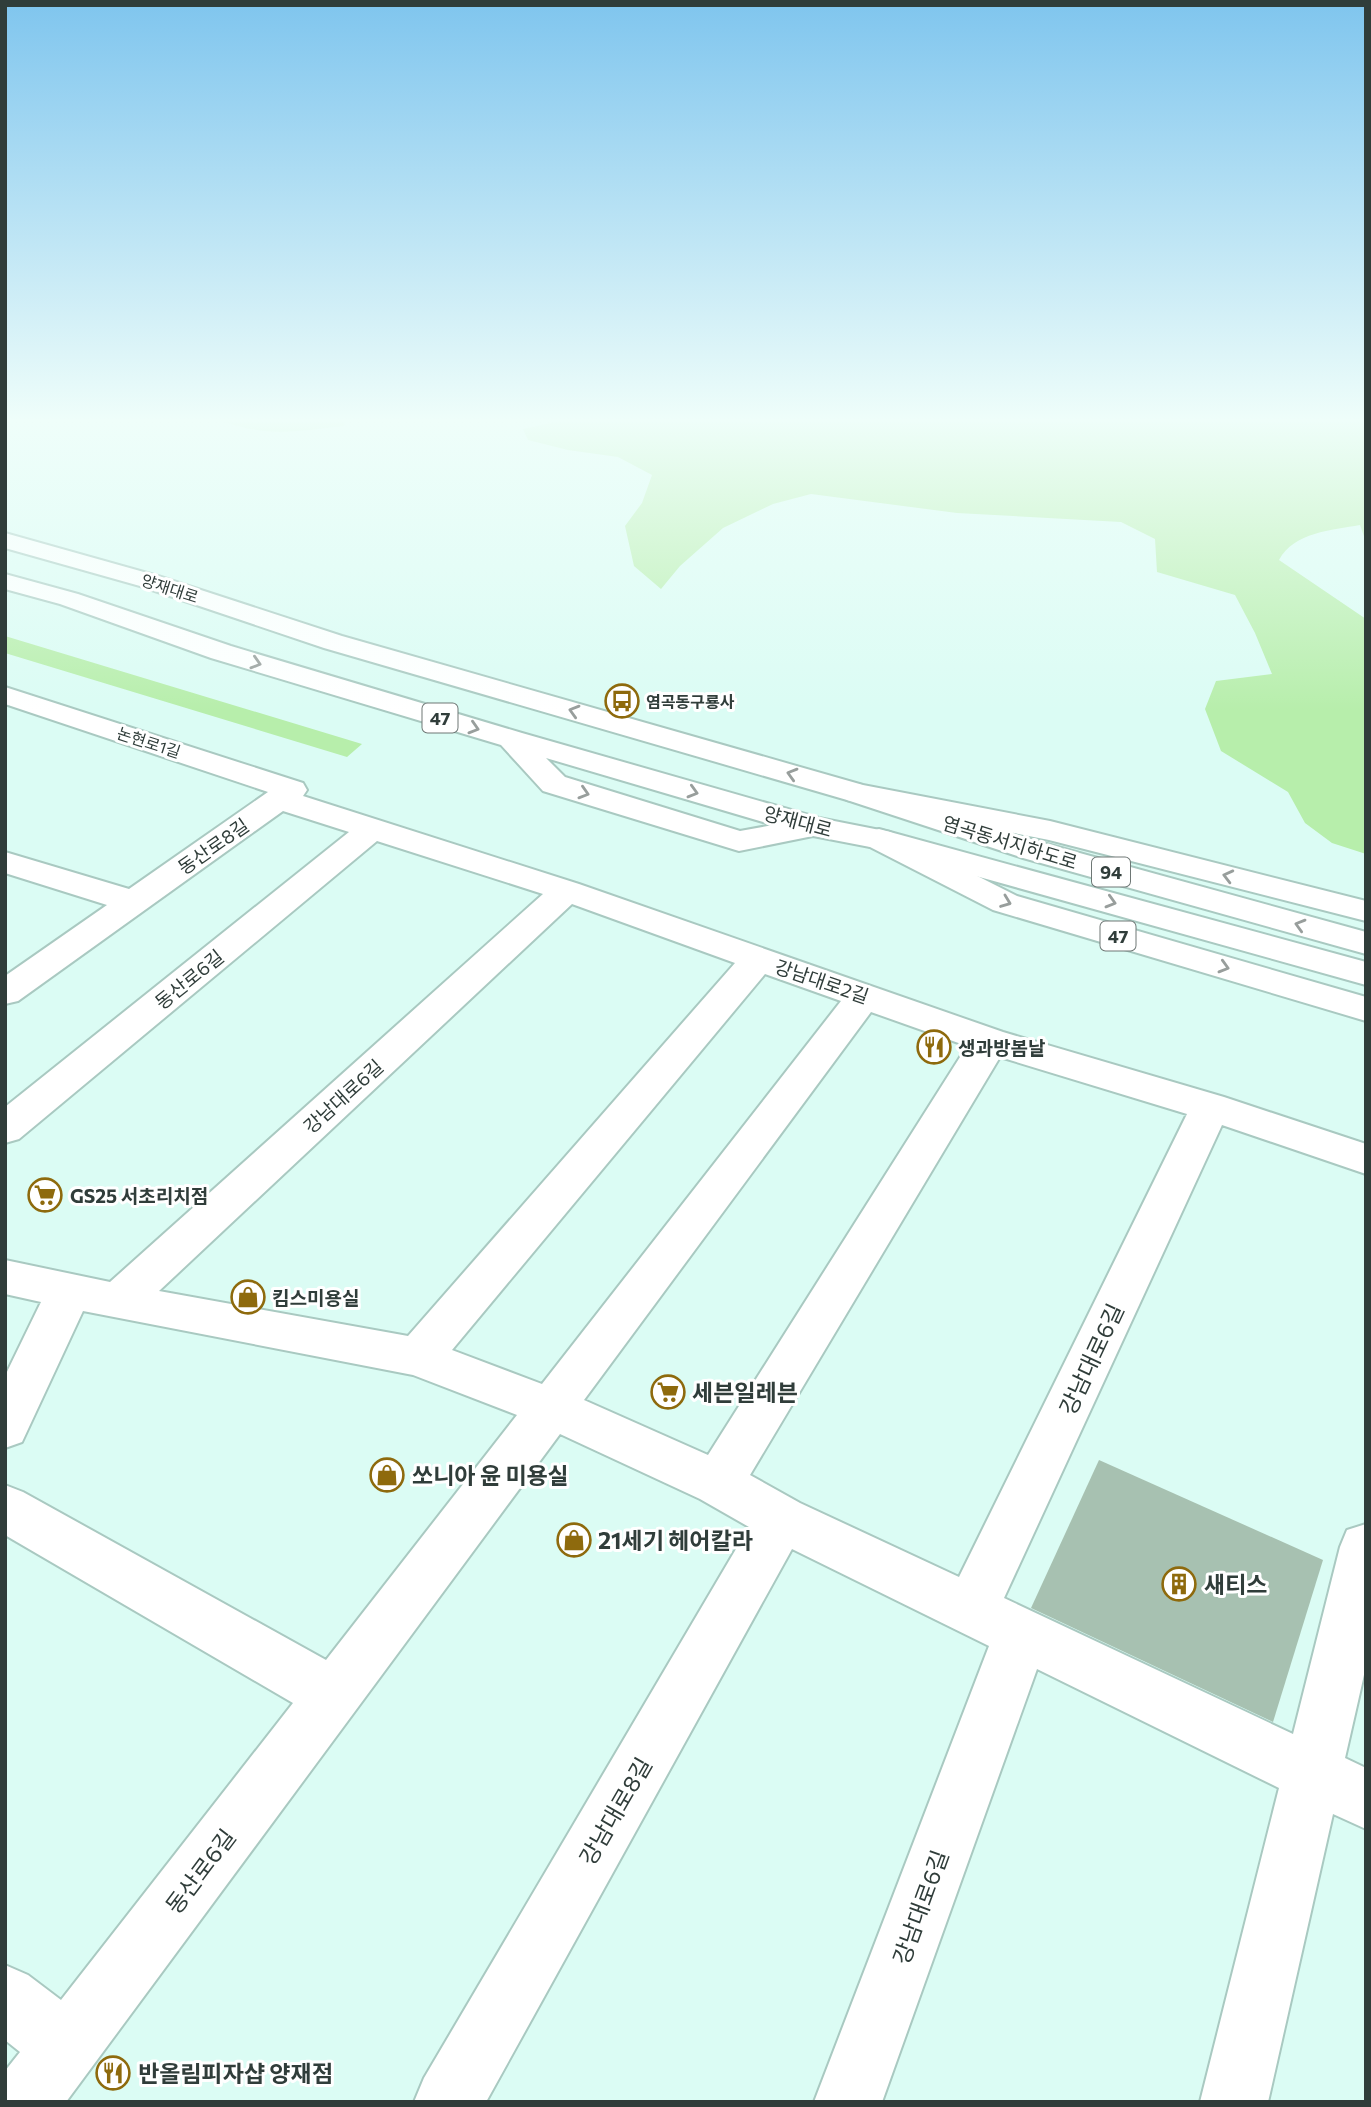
<svg xmlns="http://www.w3.org/2000/svg" width="1371" height="2107" font-family="Commissioner,'Noto Sans KR',sans-serif">
<style>
.green{fill:#b7eeab}
.building{fill:#a7c1b1}
.lines{fill:none;stroke-linecap:round;stroke-linejoin:round}
.minor-casing{stroke:#a9c9c1;stroke-width:4}
.major-casing{stroke:#a9c9c1;stroke-width:4}
.highway-casing{stroke:#a9c9c1;stroke-width:4}
.minor{fill:#fff;fill-rule:evenodd}
.major{fill:#fff;fill-rule:evenodd}
.highway{fill:#fff;fill-rule:evenodd}
.oneway{stroke:#989e9c}
.labels{text-anchor:middle;dominant-baseline:central;stroke-width:6;stroke-linejoin:round;paint-order:stroke}
.far-street-label{font-size:16px;fill:#303d3a;stroke:#fff}
.far-poi-label{font-size:16px;font-weight:bold;fill:#303d3a;stroke:#fff;text-anchor:start}
.shield{fill:#fff;stroke:#6e7775;stroke-width:2}
.shield-label{font-size:18px;font-weight:bold;fill:#303d3a}
.street-label{font-size:19px;fill:#303d3a;stroke:#fff}
.poi-label{font-size:19px;font-weight:bold;fill:#303d3a;stroke:#fff;text-anchor:start}
.near-street-label{font-size:23px;fill:#303d3a;stroke:#fff}
.near-poi-label{font-size:23px;font-weight:bold;fill:#303d3a;stroke:#fff;text-anchor:start}
</style>
<rect width="100%" height="100%" fill="#dbfcf4"/>
<path class="green" d="M212 417H345L344 426C291 432 263 438 212 417Z
M578 417H1366V542L1360 525C1332 530 1294 532 1279 560L1366 619V854L1332 843 1305 823 1288 792 1221 751 1205 709 1216 681 1272 674 1255 633 1235 595 1157 572 1155 539 1121 522 957 513 811 494 773 504 723 528 680 566 661 589 634 566 625 526 642 503 652 475 618 457 568 450 528 440 523 429Z
M5 636 362 744 347 757 5 653Z"/>
<path class="building" d="M1099 1460 1323 1560 1273 1722 1031 1608Z"/>
<g class="lines">
<defs>
<path id="minor" d="M5 687 303 783 307 790 303 796 579 884 1003 1032 1224 1097 1366 1144V1174L1222 1125 1004 1598 1293 1734 1340 1547 1347 1530 1366 1524V1666L1345 1758 1366 1768V1829L1333 1814 1268 2102H1200L1279 1788 1037 1669 882 2102H814L989 1646 792 1549 486 2102H414L424 2078 749 1527 700 1499 560 1434 66 2102H5V2071L20 2052 5 2040V1965L28 1975 61 2000 293 1703 5 1535V1485L23 1492 326 1660 517 1415 413 1375 83 1311 22 1442 5 1448V1376L41 1302 5 1294V1260L110 1282 543 894 377 841 19 1139 5 1143V1107L349 832 283 811 18 1001 5 1004V976L107 905 5 873V852L129 889 268 792 5 704ZM572 904 735 963 408 1336 159 1291ZM765 974 841 1001 542 1384 452 1350ZM871 1012 967 1046 708 1455 584 1400ZM1000 1057 1187 1114 959 1577 800 1503 750 1475Z"/>
<path id="major" d="M5 533 158 576 342 636 863 785 1050 821 1366 901V921L1049 840 847 800 324 648 140 586 5 548Z
M5 574 78 594 231 646 522 733 819 818 890 832 1017 896 1366 997V1021L993 910 870 847 813 836 739 851 543 791 501 745 211 658 60 604 5 589ZM546 758 773 825 740 831 565 777Z"/>
<path id="highway" d="M858 784 1047 844 1366 932V954L1023 858 847 800 842 793 847 786Z
M879 829 1366 962V985L868 846 863 839 868 832Z"/>
</defs>
<use href="#minor" class="minor-casing"/>
<use href="#major" class="major-casing"/>
<use href="#highway" class="highway-casing"/>
<use href="#minor" class="minor"/>
<use href="#major" class="major"/>
<use href="#highway" class="highway"/>
</g>
<defs><path id="oneway-chevron" d="M-2-3.5L2.5 0L-2 3.5" fill="none" stroke-width="1.6" stroke-linecap="round" stroke-linejoin="round" transform="scale(1.75)"/></defs>
<g class="oneway">
<use href="#oneway-chevron" transform="translate(256 663) rotate(17)"/>
<use href="#oneway-chevron" transform="translate(574 711) rotate(-164)"/>
<use href="#oneway-chevron" transform="translate(474 728) rotate(17)"/>
<use href="#oneway-chevron" transform="translate(792 774) rotate(-164)"/>
<use href="#oneway-chevron" transform="translate(693 792) rotate(16)"/>
<use href="#oneway-chevron" transform="translate(584 793) rotate(17)"/>
<use href="#oneway-chevron" transform="translate(1228 876) rotate(-166)"/>
<use href="#oneway-chevron" transform="translate(1006 902) rotate(21)"/>
<use href="#oneway-chevron" transform="translate(1111 902) rotate(16)"/>
<use href="#oneway-chevron" transform="translate(1300 925) rotate(-164)"/>
<use href="#oneway-chevron" transform="translate(1224 967) rotate(16)"/>
</g>
<linearGradient id="sky" x2="0" y2="1"><stop stop-color="#7fc5ee"/><stop offset="0.59" stop-color="#effefa"/><stop offset="1" stop-color="#effefa" stop-opacity="0"/></linearGradient>
<rect width="1371" height="712" fill="url(#sky)"/>
<defs>
<symbol id="bus-ring" viewBox="-11 -11 22 22"><circle r="9.5" fill="#fff" stroke="#8e6a0d" stroke-width="1.5"/><path d="M-5-6H5V4H4V6H2V4H-2V6H-4V4H-5ZM-3.5-4V0h7V-4ZM-3.5 1.2v1.5H-2V1.2ZM2 1.2v1.5H3.5V1.2Z" fill="#8e6a0d"/></symbol>
<symbol id="restaurant-ring" viewBox="-11 -11 22 22"><circle r="9.5" fill="#fff" stroke="#8e6a0d" stroke-width="1.5"/><path d="M-5-6h1v4h1v-4h1v4h1v-4h1v5L-1.5 .5V6h-2V.5L-5-1ZM5-6V6H3V1.5H1.5Q1.5-4 5-6Z" fill="#8e6a0d"/></symbol>
<symbol id="supermarket-ring" viewBox="-11 -11 22 22"><circle r="9.5" fill="#fff" stroke="#8e6a0d" stroke-width="1.5"/><path d="M-6-5.5h2.5l.6 2H6L4.5 2H-2.5L-4.4-4H-6ZM-1.5 3.2a1.3 1.3 0 1 0 .1 0ZM3 3.2a1.3 1.3 0 1 0 .1 0Z" fill="#8e6a0d"/></symbol>
<symbol id="shop-ring" viewBox="-11 -11 22 22"><circle r="9.5" fill="#fff" stroke="#8e6a0d" stroke-width="1.5"/><path d="M-5-2.5h2.3a2.7 3.5 0 0 1 5.4 0H5L5.5 6h-11ZM-1.5-2.5h3a1.5 2.3 0 0 0-3 0Z" fill="#8e6a0d"/></symbol>
<symbol id="building-ring" viewBox="-11 -11 22 22"><circle r="9.5" fill="#fff" stroke="#8e6a0d" stroke-width="1.5"/><path d="M-4-6H4V6H1V3H-1V6H-4ZM-2.5-4.3h1.7v1.8h-1.7ZM.8-4.3h1.7v1.8H.8ZM-2.5-1h1.7V.8h-1.7ZM.8-1h1.7V.8H.8Z" fill="#8e6a0d"/></symbol>
</defs>
<g fill-rule="evenodd">
<use href="#bus-ring" x="603" y="682" width="38" height="38"/>
<use href="#restaurant-ring" x="915" y="1028" width="38" height="38"/>
<use href="#supermarket-ring" x="26" y="1176" width="38" height="38"/>
<use href="#shop-ring" x="229" y="1278" width="38" height="38"/>
<use href="#supermarket-ring" x="649" y="1373" width="38" height="38"/>
<use href="#shop-ring" x="368" y="1456" width="38" height="38"/>
<use href="#shop-ring" x="555" y="1521" width="38" height="38"/>
<use href="#building-ring" x="1160" y="1565" width="38" height="38"/>
<use href="#restaurant-ring" x="94" y="2054" width="38" height="38"/>
</g>
<g class="labels">
<g class="far-street-label">
<text transform="translate(170 588) rotate(18)">양재대로</text>
<text transform="translate(149 742) rotate(18)">논현로1길</text>
</g>
<g class="far-poi-label">
<text x="646" y="701">염곡동구룡사</text>
</g>
<g class="shield">
<rect x="422.5" y="703.5" width="35" height="29" rx="5"/>
<rect x="1092" y="857.5" width="38" height="29" rx="5"/>
<rect x="1100.5" y="921.5" width="35" height="29" rx="5"/>
</g>
<g class="shield-label">
<text x="440" y="718">47</text>
<text x="1111" y="872">94</text>
<text x="1118" y="936">47</text>
</g>
<g class="street-label">
<text transform="translate(798 821) rotate(15)">양재대로</text>
<text transform="translate(1010 842) rotate(17)">염곡동서지하도로</text>
<text transform="translate(213 846) rotate(-35)">동산로8길</text>
<text transform="translate(189 979) rotate(-39)">동산로6길</text>
<text transform="translate(822 981) rotate(19)">강남대로2길</text>
<text transform="translate(343 1096) rotate(-42)">강남대로6길</text>
</g>
<g class="poi-label">
<text x="958" y="1047">생과방봄날</text>
<text x="70" y="1195">GS25 서초리치점</text>
<text x="272" y="1297">킴스미용실</text>
</g>
<g class="near-street-label">
<text transform="translate(1091 1359) rotate(-65)">강남대로6길</text>
<text transform="translate(615 1811) rotate(-60)">강남대로8길</text>
<text transform="translate(200 1871) rotate(-53)">동산로6길</text>
<text transform="translate(920 1907) rotate(-70)">강남대로6길</text>
</g>
<g class="near-poi-label">
<text x="692" y="1392">세븐일레븐</text>
<text x="412" y="1475">쏘니아 윤 미용실</text>
<text x="598" y="1540">21세기 헤어칼라</text>
<text x="1204" y="1584">새티스</text>
<text x="138" y="2073">반올림피자샵 양재점</text>
</g>
</g>
<rect width="1371" height="2107" fill="none" stroke="#303d3a" stroke-width="14"/>
</svg>
